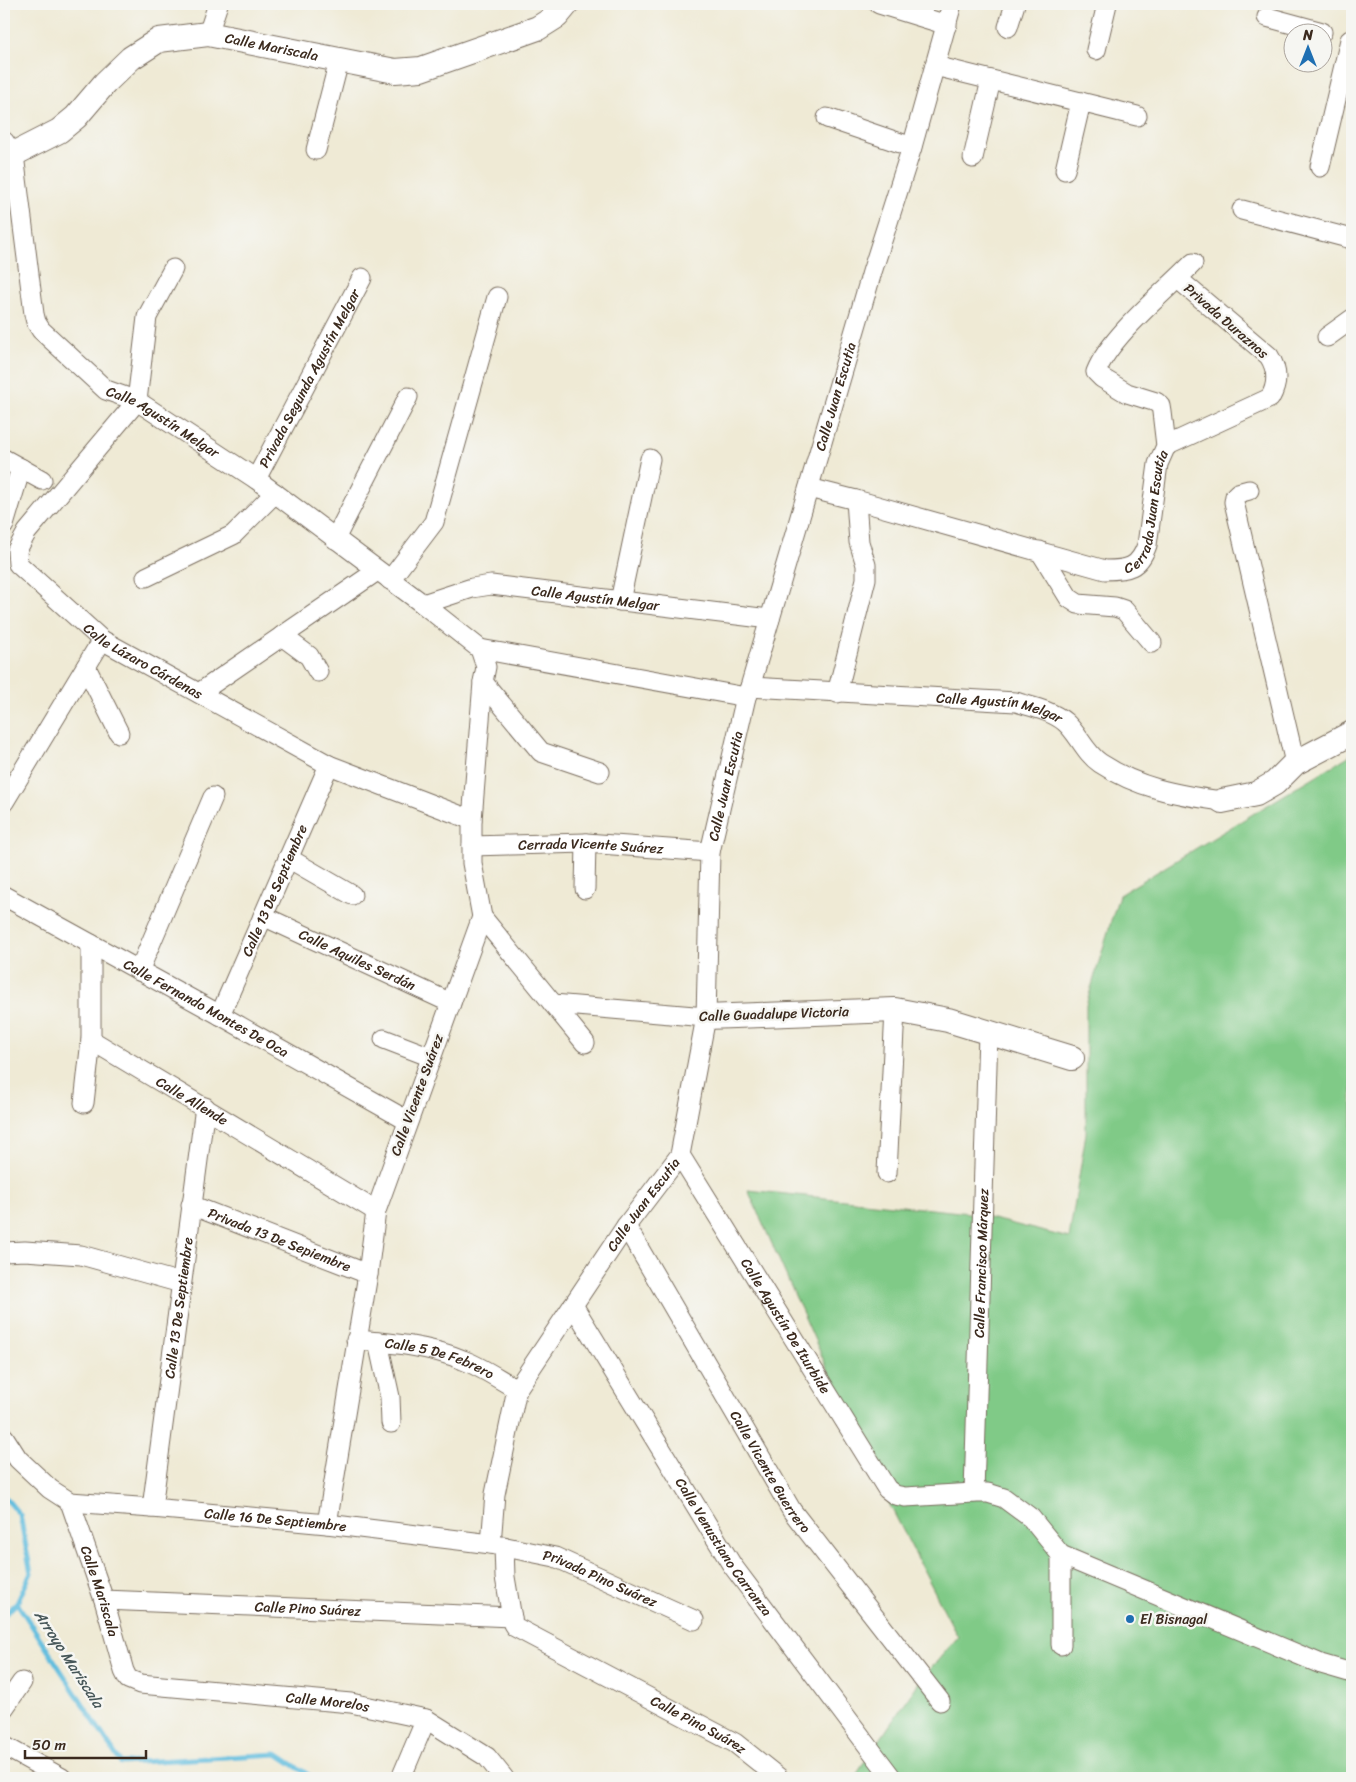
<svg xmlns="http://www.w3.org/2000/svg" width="1356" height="1782" font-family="Sriracha,sans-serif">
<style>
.green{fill:#80ca87;stroke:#5e7a52}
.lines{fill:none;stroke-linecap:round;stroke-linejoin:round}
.stream{stroke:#60bdde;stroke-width:5}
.minor-casing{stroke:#7a6d5e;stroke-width:21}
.tertiary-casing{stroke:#7a6d5e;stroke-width:26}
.minor{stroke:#fff;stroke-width:19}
.tertiary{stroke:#fff;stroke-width:24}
.poi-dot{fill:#1f6fb2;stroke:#f6f6f2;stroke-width:2}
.labels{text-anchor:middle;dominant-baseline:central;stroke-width:5;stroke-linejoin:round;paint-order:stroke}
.street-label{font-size:14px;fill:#3b2a1e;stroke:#f6f6f2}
.poi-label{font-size:14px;fill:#3b2a1e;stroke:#f6f6f2;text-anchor:start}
.water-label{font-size:15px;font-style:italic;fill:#465658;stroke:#f6f6f2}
</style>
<rect width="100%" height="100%" fill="#f6f6f2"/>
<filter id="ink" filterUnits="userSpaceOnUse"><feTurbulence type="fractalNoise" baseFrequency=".02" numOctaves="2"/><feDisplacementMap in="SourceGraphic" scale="10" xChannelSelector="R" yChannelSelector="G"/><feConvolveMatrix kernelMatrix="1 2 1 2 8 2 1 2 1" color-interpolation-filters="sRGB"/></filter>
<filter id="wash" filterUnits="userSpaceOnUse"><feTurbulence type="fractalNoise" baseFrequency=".0096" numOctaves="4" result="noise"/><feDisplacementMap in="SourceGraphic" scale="20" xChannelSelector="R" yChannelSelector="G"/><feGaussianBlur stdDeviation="1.12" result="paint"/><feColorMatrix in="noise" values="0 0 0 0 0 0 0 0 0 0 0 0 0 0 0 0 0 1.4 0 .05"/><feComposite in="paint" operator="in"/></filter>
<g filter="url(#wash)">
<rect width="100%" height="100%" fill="#efead5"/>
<path class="green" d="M1352 754V1778H854L919 1682 958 1637 878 1482 748 1190 969 1213 1069 1238 1086 1133V1005L1119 895Z"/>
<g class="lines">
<path class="stream" d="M4 1496 20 1515 31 1573 17 1603 4 1615
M17 1603 121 1763 277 1754 313 1778"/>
</g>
</g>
<g filter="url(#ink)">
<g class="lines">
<defs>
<g id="minor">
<path d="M879 4 947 25"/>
<path d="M1267 17 1322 32"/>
<path d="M1008 27 1015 4"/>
<path d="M208 34 218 4"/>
<path d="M1096 50 1107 4"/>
<path d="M935 66 1137 116"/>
<path d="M827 118 912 147"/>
<path id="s1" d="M4 141 14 155 34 314 36 322 41 330 106 390 137 401 256 479 423 604 480 649 486 667 483 682 472 820V863L482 917 376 1211 368 1274 327 1524"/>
<path d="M316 150 339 61"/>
<path d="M973 158 991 80"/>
<path d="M1320 167 1350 40"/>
<path d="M1065 170 1081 102"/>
<path d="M1242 210 1352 239"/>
<path d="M1327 337 1352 319"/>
<path id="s2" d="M137 401 27 532 17 550 18 564 102 640 329 765 472 820"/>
<path d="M137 401 147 317 173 269"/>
<path d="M1166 446 1270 398C1278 384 1278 370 1269 356L1178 279"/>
<path d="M4 459 42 480"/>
<path id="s3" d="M256 479 362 278"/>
<path id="s4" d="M809 488 856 500 1105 570C1128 570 1139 568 1147 545L1158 464 1166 446 1162 412 1161 406 1156 402 1127 393 1102 378 1096 372C1111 335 1165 292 1193 263"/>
<path d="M1249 490 1238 493 1235 496 1234 502 1295 763"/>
<path d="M4 525 21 468"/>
<path d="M335 539 408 397"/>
<path d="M1040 551 1069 598 1078 604 1115 607 1124 610 1152 643"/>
<path d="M146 577 233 535 275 493"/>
<path d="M390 580 434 522 497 297"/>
<path d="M620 601 650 459"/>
<path id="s5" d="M423 604 472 588 491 585 770 619"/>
<path d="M282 636 309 656 318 672"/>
<path d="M480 649 746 697"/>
<path d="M86 667 119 733"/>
<path d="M483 682 541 752 600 772"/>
<path id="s6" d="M750 687 1016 702C1032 707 1052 711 1065 722 1078 733 1085 753 1100 763 1138 788 1177 795 1222 801"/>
<path d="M199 693 377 571"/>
<path d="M837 693 866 579V565L859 542 856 500"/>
<path d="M4 802 102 640"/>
<path id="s7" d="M472 846 586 843 710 852"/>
<path d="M288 858 352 895"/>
<path d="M585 889 586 843"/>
<path id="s8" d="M4 896 220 1015 408 1121"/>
<path id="s9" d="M263 916 451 1003"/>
<path d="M482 917 585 1043"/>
<path d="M139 971 213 797"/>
<path d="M553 1004 706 1017"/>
<path id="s10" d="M220 1015 329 765"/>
<path d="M384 1039 431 1057"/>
<path id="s11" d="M91 1040 376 1211"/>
<path d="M84 1103 91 1040V944"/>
<path id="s12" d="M680 1155 887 1489 895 1495 905 1497 974 1493H988L1004 1498 1031 1518 1061 1555 1321 1664 1352 1673"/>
<path d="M887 1173 895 1010"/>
<path id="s13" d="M191 1205 368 1274"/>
<path id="s14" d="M626 1226 792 1511 940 1701"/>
<path d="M4 1252 25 1251 81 1255 181 1283"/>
<path id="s15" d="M573 1305 732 1565 892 1778"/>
<path id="s16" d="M356 1340C392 1343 429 1346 463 1360 482 1367 500 1380 517 1389"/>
<path d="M378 1342 390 1397 391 1423"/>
<path id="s17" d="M4 1437 18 1459 50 1489 70 1502 152 1508 327 1524 491 1544 555 1557 694 1620"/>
<path id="s18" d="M974 1493 988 1033"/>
<path id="s19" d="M70 1502 104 1600 124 1671 128 1679 140 1684 351 1703 426 1719 487 1757 504 1778"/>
<path id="s20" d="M152 1508 205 1107"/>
<path id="s21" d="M491 1544 495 1494 517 1389 626 1226 680 1155 706 1017 710 852 746 697 750 687 872 272 912 147 952 4"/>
<path id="s22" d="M504 1546 505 1577 513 1624 515 1627 735 1743 779 1778"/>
<path d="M1061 1555V1645"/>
<path id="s23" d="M104 1600 512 1617"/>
<path d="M4 1708 22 1682"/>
<path d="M4 1746 62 1778"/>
<path d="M401 1778 426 1719"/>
</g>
<g id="tertiary">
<path id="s24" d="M4 159 59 131 76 117 105 83 131 58 159 40 208 34 395 71 421 69 538 28 557 16 567 4"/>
<path d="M1222 801 1256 794 1275 783 1295 763 1352 733"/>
<path d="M706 1017 895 1010 948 1020 1072 1058"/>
</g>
</defs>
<use href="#minor" class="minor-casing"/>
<use href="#tertiary" class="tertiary-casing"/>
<use href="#minor" class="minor"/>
<use href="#tertiary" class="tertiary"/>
</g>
</g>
<circle class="poi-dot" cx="1130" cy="1619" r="5"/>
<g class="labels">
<g class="street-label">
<text stroke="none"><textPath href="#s24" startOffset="312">Calle Mariscala</textPath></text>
<text transform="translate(1226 321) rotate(41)">Privada Duraznos</text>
<text stroke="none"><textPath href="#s3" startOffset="114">Privada Segunda Agustín Melgar</textPath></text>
<text stroke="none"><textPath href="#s21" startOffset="1221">Calle Juan Escutia</textPath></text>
<text stroke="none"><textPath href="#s1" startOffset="349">Calle Agustín Melgar</textPath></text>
<text stroke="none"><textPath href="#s4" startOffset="392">Cerrada Juan Escutia</textPath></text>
<text stroke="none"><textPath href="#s5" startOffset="176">Calle Agustín Melgar</textPath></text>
<text stroke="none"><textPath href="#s2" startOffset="365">Calle Lázaro Cárdenas</textPath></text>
<text stroke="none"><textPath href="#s6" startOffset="251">Calle Agustín Melgar</textPath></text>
<text stroke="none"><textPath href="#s21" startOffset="816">Calle Juan Escutia</textPath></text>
<text stroke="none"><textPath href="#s7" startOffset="119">Cerrada Vicente Suárez</textPath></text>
<text stroke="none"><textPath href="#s10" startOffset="136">Calle 13 De Septiembre</textPath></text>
<text stroke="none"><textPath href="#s9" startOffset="104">Calle Aquiles Serdán</textPath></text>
<text stroke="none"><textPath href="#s8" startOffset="231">Calle Fernando Montes De Oca</textPath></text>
<text transform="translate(774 1014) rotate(-2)">Calle Guadalupe Victoria</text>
<text transform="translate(417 1095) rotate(-70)">Calle Vicente Suárez</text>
<text stroke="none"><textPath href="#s11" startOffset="118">Calle Allende</textPath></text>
<text stroke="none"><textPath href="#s21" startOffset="381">Calle Juan Escutia</textPath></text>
<text stroke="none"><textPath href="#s13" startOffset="95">Privada 13 De Sepiembre</textPath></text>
<text stroke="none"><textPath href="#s18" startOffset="230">Calle Francisco Márquez</textPath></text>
<text stroke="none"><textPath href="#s20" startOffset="202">Calle 13 De Septiembre</textPath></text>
<text stroke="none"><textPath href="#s12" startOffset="201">Calle Agustín De Iturbide</textPath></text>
<text stroke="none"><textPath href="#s16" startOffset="86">Calle 5 De Febrero</textPath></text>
<text stroke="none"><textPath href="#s14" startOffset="285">Calle Vicente Guerrero</textPath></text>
<text stroke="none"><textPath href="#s17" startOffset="300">Calle 16 De Septiembre</textPath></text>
<text stroke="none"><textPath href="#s15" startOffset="285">Calle Venustiano Carranza</textPath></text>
<text stroke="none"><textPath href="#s17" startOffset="632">Privada Pino Suárez</textPath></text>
<text stroke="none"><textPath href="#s19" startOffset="94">Calle Mariscala</textPath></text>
<text stroke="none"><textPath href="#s23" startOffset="204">Calle Pino Suárez</textPath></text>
<text stroke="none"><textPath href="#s19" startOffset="388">Calle Morelos</textPath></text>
<text stroke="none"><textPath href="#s22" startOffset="290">Calle Pino Suárez</textPath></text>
</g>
<g class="poi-label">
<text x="1140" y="1619">El Bisnagal</text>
</g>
<g class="water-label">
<text transform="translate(69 1659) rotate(57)">Arroyo Mariscala</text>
</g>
</g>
<rect width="1356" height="1782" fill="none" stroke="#f6f6f2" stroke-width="20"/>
<g transform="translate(1308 48)"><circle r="24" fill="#f6f6f2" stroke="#aba49d"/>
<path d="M0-4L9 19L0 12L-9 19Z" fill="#1f6fb2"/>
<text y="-8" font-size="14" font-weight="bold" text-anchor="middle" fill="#3b2a1e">N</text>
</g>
<path d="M25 1750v8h121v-8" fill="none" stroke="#3b2a1e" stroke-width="2.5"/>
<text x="32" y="1750" font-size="15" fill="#3b2a1e" stroke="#f6f6f2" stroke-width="4" paint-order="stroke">50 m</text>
</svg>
